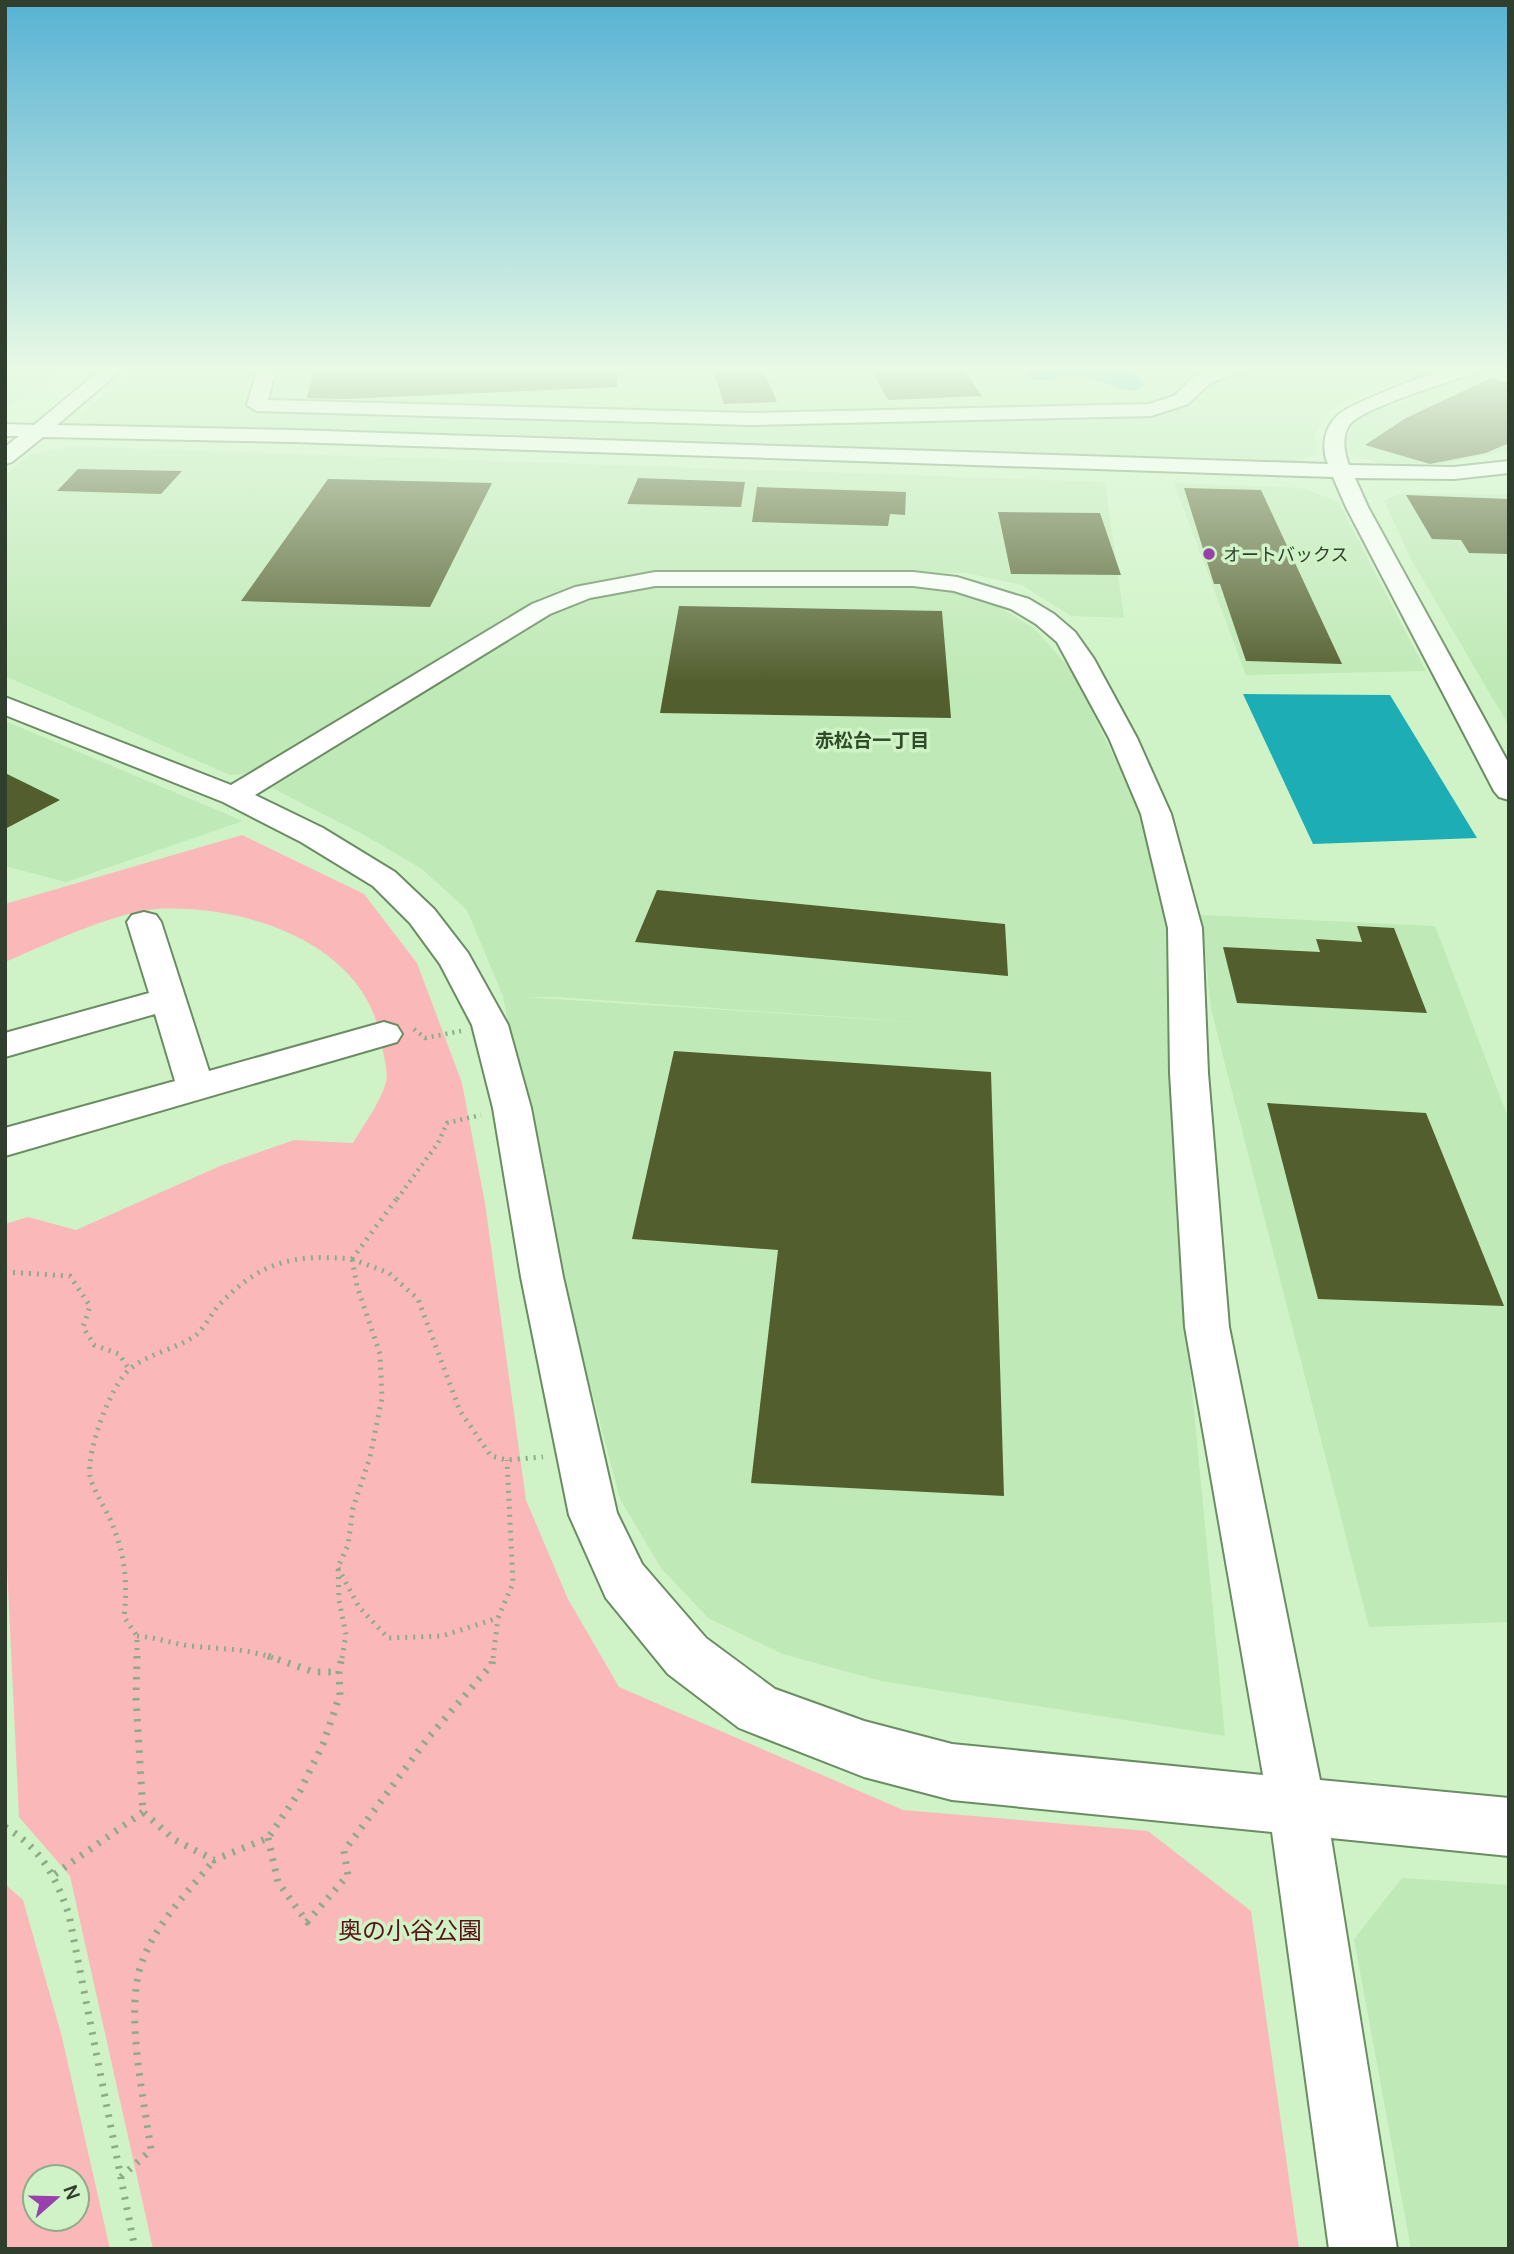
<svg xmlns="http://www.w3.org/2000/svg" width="1514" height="2254" font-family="Manrope,'Noto Sans JP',sans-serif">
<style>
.built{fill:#bfe9b6;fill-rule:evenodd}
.green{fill:#fab9b8;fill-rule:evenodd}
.water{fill:#1daeb5}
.building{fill:#535e2f}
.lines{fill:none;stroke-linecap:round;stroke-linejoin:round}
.minor-casing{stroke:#6b8c64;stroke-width:4}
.path-far2{stroke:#8faa89;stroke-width:4.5;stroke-dasharray:2 5;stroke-linecap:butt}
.path-far1{stroke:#8faa89;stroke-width:5;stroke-dasharray:2 6;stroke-linecap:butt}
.path{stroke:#8faa89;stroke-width:7;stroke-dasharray:2.5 8;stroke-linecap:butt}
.minor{fill:#fff;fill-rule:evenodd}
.poi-dot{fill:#9840ac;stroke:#cff3c6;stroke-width:2.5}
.labels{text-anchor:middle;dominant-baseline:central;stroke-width:7;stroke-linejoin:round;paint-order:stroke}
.far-poi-label{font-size:18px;fill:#303e2d;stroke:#cff3c6;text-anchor:start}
.far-neighbourhood-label{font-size:19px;font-weight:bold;fill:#2e4c27;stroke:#cff3c6}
.near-park-label{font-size:24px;fill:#5a131a;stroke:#cff3c6}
</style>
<rect width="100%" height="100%" fill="#cff3c6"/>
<path class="built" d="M5 367H74L5 409Z
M134 367H1443L1347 401 1326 413 1314 438 1318 453 1294 463 89 426 78 418Z
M1495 367H1509V450L1444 464 1378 463 1350 453 1347 438 1356 419Z
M70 446 1105 482 1124 618 1071 616 1022 585 967 573 685 571 635 575 580 586 535 601 254 773 230 775 5 676V476L29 455Z
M1174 483 1302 488 1338 501 1426 671 1246 675Z
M1400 493 1509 494V726L1412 561 1384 501Z
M680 585H874L950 591 992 603 1034 628 1072 671 1120 769 1152 839 1169 930V1040L1177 1232 1225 1736 881 1681 783 1654 708 1618 661 1568 620 1499 578 1338 525 1116 503 996 467 910 422 869 366 836 272 788 534 621 566 605 639 587ZM521 997H557L959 1025 522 997Z
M5 721 243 821 66 882 5 866Z
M1201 915 1435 926 1509 1120V1622L1369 1627 1211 1009Z
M1402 1878 1509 1885V2249H1411L1354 1939Z"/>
<path class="green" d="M242 835 364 894 417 963 462 1083 485 1203 526 1500 568 1599 619 1687 903 1810 1148 1831 1251 1911 1299 2249H153L70 1876 19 1817 5 1524V1224L28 1217 76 1230 220 1166 294 1140 353 1143C364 1124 381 1102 386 1082 389 1071 382 1051 381 1040 365 942 243 904 156 909 115 912 45 945 5 962V904Z
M5 1884 23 1900 62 2037 110 2249H5ZM35 2177H77V2219H35Z"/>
<path class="water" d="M1029 367H1122L1133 371 1144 384 1138 390C1114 392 1102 378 1080 376 1061 374 1044 386 1026 377Z
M1243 694 1390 695 1477 838 1313 844Z"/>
<path class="building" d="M314 367H617V387L346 399 307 398Z
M712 367H762L777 402 724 404Z
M870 367H962L982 396 888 400Z
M1491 378 1509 383V443L1486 453 1430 464 1365 445 1406 418Z
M78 469 182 471 161 494 57 491Z
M638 478 745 482 741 507 627 504Z
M328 479 492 483 430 607 241 601Z
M757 487 906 492 905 515 890 514 888 526 752 522Z
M1184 488 1261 490 1342 664 1246 661 1220 584H1214Z
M1406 495 1509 499V554L1469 553 1461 540 1432 539Z
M998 512 1100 513 1121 575 1011 574Z
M679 606 942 611 951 718 660 713Z
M5 773 60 800 5 829Z
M657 890 1005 924 1008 976 635 942Z
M1357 926 1394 928 1427 1013 1237 1003 1223 947 1320 952 1316 939 1362 942Z
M674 1051 991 1072 1004 1496 751 1483 778 1250 632 1239Z
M1267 1103 1426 1113 1504 1306 1318 1299Z"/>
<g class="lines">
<defs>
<path id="minor" d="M104 367H125L57 425 293 430 1328 464C1321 447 1324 428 1338 415 1349 404 1437 370 1454 367 1463 366 1473 367 1482 367L1479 371C1453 381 1368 406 1351 423 1341 434 1344 453 1349 465L1454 467 1509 461V473L1454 479 1355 478 1368 507 1509 764V800L1499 797 1494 791 1346 507 1333 477 293 442 43 437 12 462 5 464V447L19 436H5V424L34 425Z
M258 367H276L268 400 751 413 1149 404 1174 396 1196 375 1218 367H1246L1243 371 1210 383 1188 404 1151 416 751 425 257 411 247 405Z
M655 572H913L957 577 1029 599 1054 614 1075 632 1094 659 1137 738 1171 814 1202 928 1208 1073 1229 1327 1320 1780 1509 1798V1856L1331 1838 1397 2249H1329L1272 1832 952 1800 864 1777 739 1728 668 1674 606 1598 569 1515 521 1277 493 1108 472 1025 440 964 410 923 373 886 301 842 223 802 5 715V697L231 785 532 604 575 587ZM655 586H913L954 591 1011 609 1036 624 1057 642 1109 738 1141 814 1168 928 1170 1073 1185 1327 1263 1775 952 1744 864 1721 775 1689 706 1638 642 1564 617 1513 563 1277 531 1108 508 1025 468 953 434 909 395 872 323 828 255 795 550 614 590 598Z
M144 912 156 915 161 922 209 1071 384 1022 397 1026 402 1034 397 1042 5 1156V1128L175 1081 155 1014 5 1057V1033L149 993 127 922 132 915Z"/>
</defs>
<use href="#minor" class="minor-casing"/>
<path class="path-far2" d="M414 1029 425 1038 461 1031
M397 1199 438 1143 447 1123 481 1115"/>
<path class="path-far1" d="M352 1259 389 1273 418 1299 460 1411 491 1456 507 1460 543 1457
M352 1259 398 1197
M5 1272 70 1276 90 1306 83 1327 94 1345 119 1354 129 1369
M338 1568 359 1607 388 1638 442 1636 498 1618 513 1583 507 1460
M137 1636C156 1637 173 1644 191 1646 219 1649 245 1648 273 1658
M137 1658V1636L124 1617C128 1581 125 1553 110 1519 104 1506 93 1490 90 1476 86 1452 111 1384 130 1369 149 1353 177 1349 196 1335 205 1327 211 1314 219 1305 261 1261 293 1254 352 1259
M342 1658 346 1635 339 1600 338 1567 348 1545 353 1508 370 1457 382 1398 380 1354 357 1286 352 1259
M493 1658 498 1618"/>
<path class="path" d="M137 1656 136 1698 143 1812 175 1840 214 1860 268 1838 300 1791 323 1744 340 1695 339 1672 342 1656
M268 1656 314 1672H339
M5 1827C41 1848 56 1877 69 1915L135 2249
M268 1838 278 1882 307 1922 348 1875 344 1851 428 1738 492 1664 493 1656
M55 1874 143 1812
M121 2177 151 2150C144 2099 124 2010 142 1962 156 1923 189 1891 214 1860"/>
<use href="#minor" class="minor"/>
</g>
<linearGradient id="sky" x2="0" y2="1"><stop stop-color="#57b2d4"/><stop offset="0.54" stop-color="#e9fae5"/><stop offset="1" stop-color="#e9fae5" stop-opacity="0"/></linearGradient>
<rect width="1514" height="683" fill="url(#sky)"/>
<circle class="poi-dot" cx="1209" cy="554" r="7"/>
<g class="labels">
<g class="far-poi-label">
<text x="1223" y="554">オートバックス</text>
</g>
<g class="far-neighbourhood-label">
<text x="872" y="740">赤松台一丁目</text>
</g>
<g class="near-park-label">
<text x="410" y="1929">奥の小谷公園</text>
</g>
</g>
<rect width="1514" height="2254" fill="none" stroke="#303e2d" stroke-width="14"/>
<g transform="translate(56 2198) rotate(70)"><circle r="33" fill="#cff3c6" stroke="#8fab89" stroke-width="2"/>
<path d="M0-5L12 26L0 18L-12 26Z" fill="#9840ac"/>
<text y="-10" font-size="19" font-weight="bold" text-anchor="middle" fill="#303e2d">N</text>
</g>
</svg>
